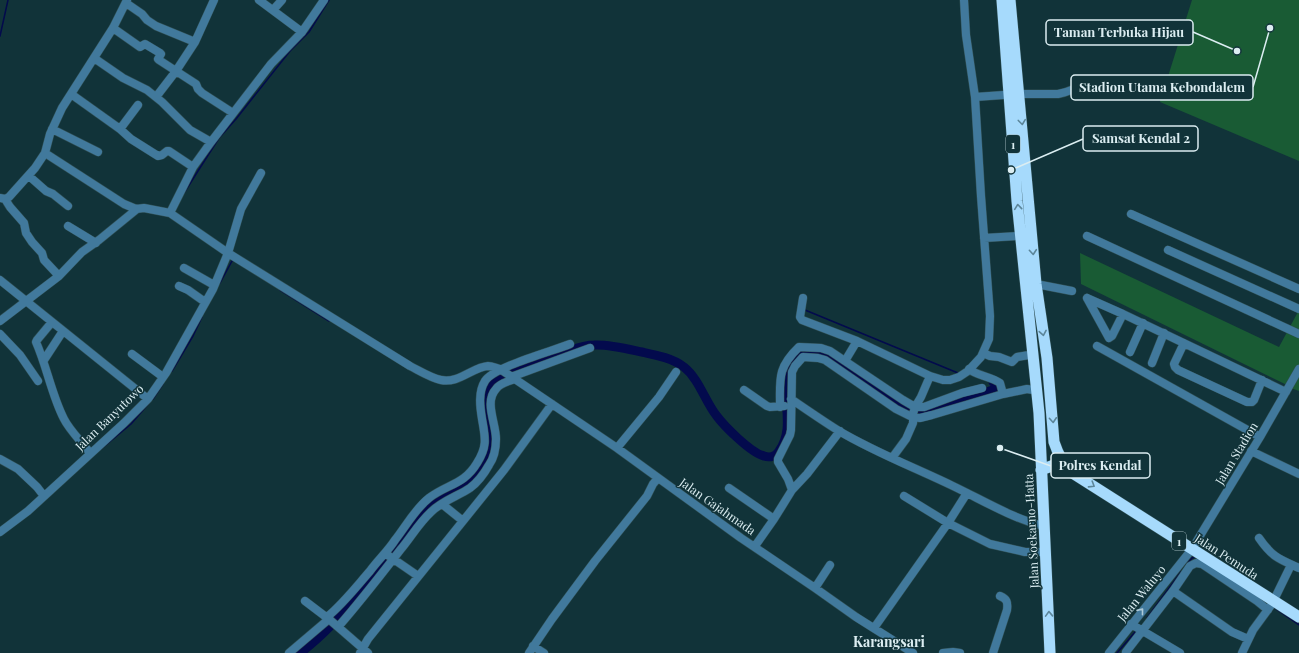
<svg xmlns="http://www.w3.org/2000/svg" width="1299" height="653" font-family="'Playfair Display',serif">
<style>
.green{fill:#195b34}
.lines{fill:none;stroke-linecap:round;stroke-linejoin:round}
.stream{stroke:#030a4d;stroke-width:1.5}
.river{stroke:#030a4d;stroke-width:9}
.minor-casing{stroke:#315156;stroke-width:9}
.highway-casing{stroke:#315156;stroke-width:12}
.minor{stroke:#41799c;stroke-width:8}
.highway{stroke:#a6dafc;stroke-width:11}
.oneway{stroke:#5c869a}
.oneway2{stroke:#adcad8}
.labels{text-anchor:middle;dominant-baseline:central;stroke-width:3;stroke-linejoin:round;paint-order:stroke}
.shield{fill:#113339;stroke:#9eb5ba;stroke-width:1}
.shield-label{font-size:11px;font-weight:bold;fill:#dbedf1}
.street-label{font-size:12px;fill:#dbedf1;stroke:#113339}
.quarter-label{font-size:14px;font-weight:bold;fill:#dbedf1;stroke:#113339}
.leader{fill:none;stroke:#dbedf1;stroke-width:1.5}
.callout-dot{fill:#dbedf1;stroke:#113339;stroke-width:1.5}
.callout{fill:#113339;stroke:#dbedf1;stroke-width:1.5}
.callout-label{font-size:13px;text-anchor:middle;font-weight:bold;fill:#dbedf1}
</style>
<rect width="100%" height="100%" fill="#113339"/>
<path class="green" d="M1192 0H1299V161L1160 102Z
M1080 253 1279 347 1299 310V391L1288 387 1289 386 1081 284Z"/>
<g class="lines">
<path class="stream" d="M0 36 8 0
M184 193 219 138 236 119 290 51 309 32 329 0
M220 283 232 261 234 260
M280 290 329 321
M805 310 958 373
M172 371 193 336 202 317
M153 399 163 384
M101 449 131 424 150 402
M1187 564 1192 558 1195 557
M1273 607 1299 625
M1147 618 1181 572
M1117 653 1136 631"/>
<path class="river" d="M300 653C323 636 342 615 360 593 366 585 371 577 378 569 385 560 393 552 400 544 408 533 412 520 422 511 441 494 470 488 484 464 488 456 492 444 491 435 489 405 475 387 510 371 527 366 543 360 559 354 570 351 582 345 594 345 608 344 628 349 642 352 656 355 672 358 684 367 699 379 705 401 716 415 724 426 751 453 764 456 770 458 776 456 779 451 794 431 784 405 786 383 786 371 793 363 799 353 823 345 868 382 887 396 896 402 906 410 917 412 929 413 942 407 952 403 968 398 984 393 999 388L998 383 993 382"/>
<defs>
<path id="minor" d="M259 0 302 32
M126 3 142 14 147 20 156 26 195 42
M273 10 282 0
M113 28 140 47 145 44 160 53 161 54 158 59 159 60 196 84 198 89 202 93 233 113
M94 58 123 78 147 90 162 102 190 130 211 142
M71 94 120 129 131 139 158 156 162 155 167 151H169L193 167
M156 97 176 71 195 42 214 0
M975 97 1018 94H1058C1069 92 1079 87 1088 81
M52 129 98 152
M120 129 138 105
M45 153 124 204 136 209 144 208 170 213 228 253 410 366C420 371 431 378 441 380 458 384 473 367 488 366 492 366 496 368 500 369L617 448 741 538 815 588 856 617 913 653
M29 176 46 191 53 194 68 206
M0 198 5 199 9 197 35 168 45 153 50 134 62 108 113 28 127 0
M5 199 10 207 24 223 26 233 32 242 42 253 44 260 59 276
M170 213 193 167 211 142 271 64 302 32 324 0
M1131 214 1299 289
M68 226 96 243
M1087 236 1299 334
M984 238 1020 236
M1168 250 1299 309
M184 268 214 285
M0 280 148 399
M1036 284 1072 291
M179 286 188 290 205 302
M803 298 800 317 802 320 857 341 930 376 943 380H950L959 377 968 371 981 357 989 339 990 316 981 196 975 97 966 35 964 0
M1087 298 1123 314 1286 392
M1087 298 1109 338 1112 336 1123 314
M0 321 59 276 82 252 99 240 137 209
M52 322 37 340 36 342C47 367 52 396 64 419 70 431 82 442 90 453
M0 334 20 355 38 381
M1184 343 1174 364 1175 367 1178 370 1247 402H1252L1254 400 1262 380
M1097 346 1260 437
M1130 352 1143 323
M983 353 990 356 999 357 1012 362 1017 357 1029 355
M132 354 163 377
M44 360 63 331
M845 361 857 341
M1152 363 1164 333
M969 369C975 375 992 377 1000 383L1003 394
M511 377 590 348
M744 390 767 406 770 407 784 406
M791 399C807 410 823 421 839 431 876 453 916 468 955 487 984 501 1012 518 1043 526
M780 407C780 379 777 368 799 347L821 348 830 351 903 400 915 407H924L962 393 982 388
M617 448 659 397 676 372
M1251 451 1299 474
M892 458 906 439 913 423V414L915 407 921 397 930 376
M0 459 18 469 37 487 44 496
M729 488 774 519
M792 490 807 474 840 431
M904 496 948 523 990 544 1025 552H1045
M442 504 463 521
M0 532 28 511 124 423 148 399 166 373 213 289 228 253 241 209 261 173
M1259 538C1272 557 1279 559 1299 568
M755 546 774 519 792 490 788 479 778 462V459L790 435 791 430 792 372 795 366 803 357 818 358 825 360 896 409 912 417 920 418 932 415 1003 394 1027 389 1033 390
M389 556 418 576
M815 588 830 565
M1173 591 1232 632 1248 639
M305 601 330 620 368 653
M327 617C343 604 356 587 370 571 378 560 388 551 395 540 406 526 415 509 429 498 447 484 464 485 477 463 488 446 485 437 482 419 480 407 478 392 485 381 493 367 553 351 570 344
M1131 624 1180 653
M338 627C360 602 380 576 401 549 411 537 419 523 431 512 442 501 458 496 470 488 478 482 484 474 489 465 494 458 496 447 496 439 496 423 484 402 496 389 500 383 508 382 514 379
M874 628 948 523 967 493
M533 646 544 653
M1126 652 1173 591 1190 566 1196 563 1202 564 1257 601 1268 610
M289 653 329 619
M360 653 368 639 504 470 552 404
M529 653 552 619 595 561 647 496 653 484 658 478
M943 653 953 652 960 653
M993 653 1007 610C1008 602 1007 599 1000 596
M1109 653 1192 549 1260 437 1299 369
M1242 653 1253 630 1272 604 1291 565"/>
<path id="highway" d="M1002 0 1017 201 1039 413 1050 653
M1010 0 1036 284 1047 358 1054 442C1058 454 1062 463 1071 472L1299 617
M1041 470 1062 462"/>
</defs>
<use href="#minor" class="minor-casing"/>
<use href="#highway" class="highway-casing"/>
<use href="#minor" class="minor"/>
<use href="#highway" class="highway"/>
</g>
<defs><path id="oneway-chevron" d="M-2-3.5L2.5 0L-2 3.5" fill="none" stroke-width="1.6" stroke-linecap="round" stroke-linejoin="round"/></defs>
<g class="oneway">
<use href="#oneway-chevron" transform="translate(1022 122) rotate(83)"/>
<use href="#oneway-chevron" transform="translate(1018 207) rotate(-96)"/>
<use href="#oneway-chevron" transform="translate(1033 252) rotate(85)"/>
<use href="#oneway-chevron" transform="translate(1043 333) rotate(80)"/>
<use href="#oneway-chevron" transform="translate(1053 420) rotate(86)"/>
<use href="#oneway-chevron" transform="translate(1092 485) rotate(32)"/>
<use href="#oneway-chevron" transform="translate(1049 614) rotate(-92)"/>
</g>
<use class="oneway2" href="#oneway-chevron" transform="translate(1141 611) rotate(-51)"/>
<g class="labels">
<g class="shield">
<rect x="1006" y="135" width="14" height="18" rx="3"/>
<rect x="1172" y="532" width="14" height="18" rx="3"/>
</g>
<g class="shield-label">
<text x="1013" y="144">1</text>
<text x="1179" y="541">1</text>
</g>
<g class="street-label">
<text transform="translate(109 417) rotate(-44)">Jalan Banyutowo</text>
<text transform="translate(1236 453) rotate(-59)">Jalan Stadion</text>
<text transform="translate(718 506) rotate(35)">Jalan Gajahmada</text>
<text transform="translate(1031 531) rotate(-93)">Jalan Soekarno-Hatta</text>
<text transform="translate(1227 556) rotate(33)">Jalan Pemuda</text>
<text transform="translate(1141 593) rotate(-51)">Jalan Waluyo</text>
</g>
<g class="quarter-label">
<text x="889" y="641">Karangsari</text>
</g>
</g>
<path class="leader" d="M1237 51L1193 32M1270 28L1253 87M1011 170L1083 139M1000 448L1051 466"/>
<g class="callout-dot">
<circle cx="1237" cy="51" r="4"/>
<circle cx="1270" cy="28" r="4"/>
<circle cx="1011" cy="170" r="4"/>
<circle cx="1000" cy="448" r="4"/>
</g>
<g class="callout">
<rect x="1046" y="20" width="147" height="25" rx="4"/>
<rect x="1071" y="75" width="182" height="25" rx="4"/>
<rect x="1083" y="126" width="115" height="25" rx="4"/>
<rect x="1051" y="453" width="99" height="25" rx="4"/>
</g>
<g class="callout-label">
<text x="1119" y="37">Taman Terbuka Hijau</text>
<text x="1162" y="92">Stadion Utama Kebondalem</text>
<text x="1141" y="143">Samsat Kendal 2</text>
<text x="1100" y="470">Polres Kendal</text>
</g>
</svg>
